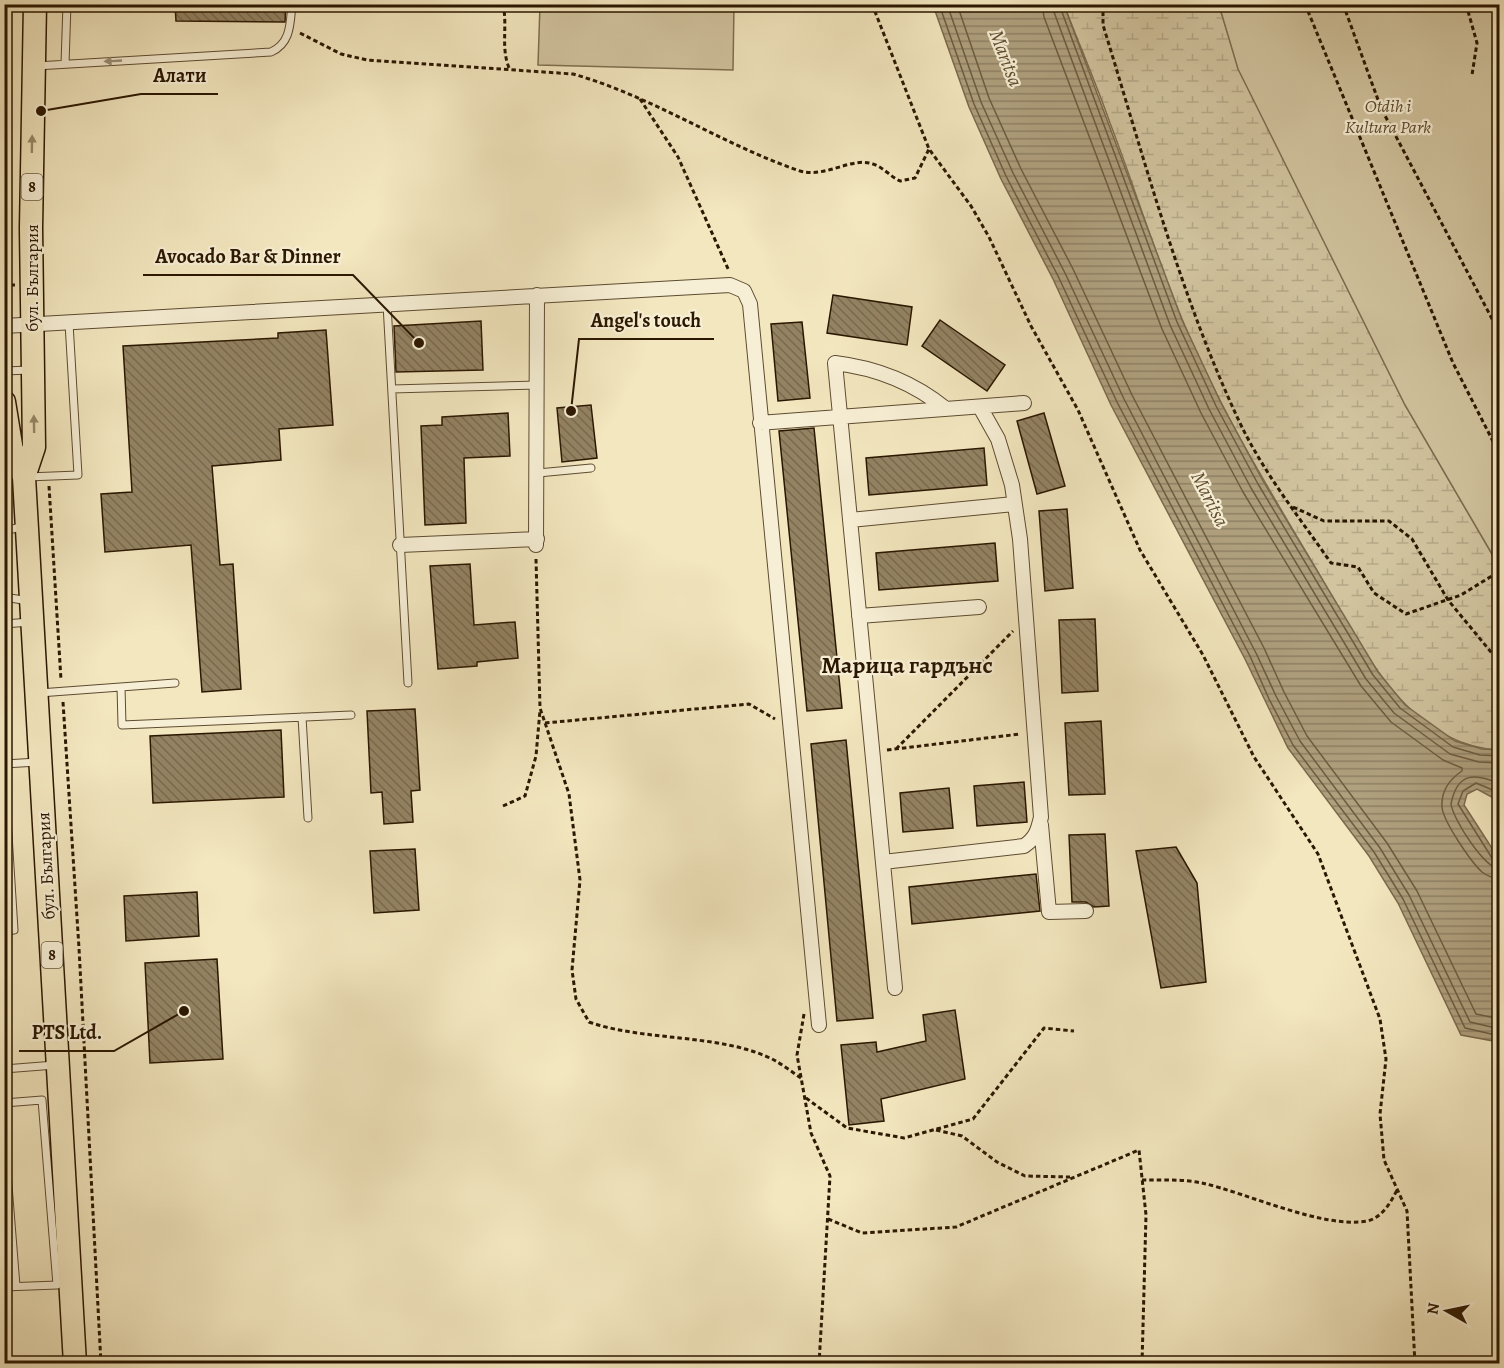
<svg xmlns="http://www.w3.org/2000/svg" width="1504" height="1368" font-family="Alegreya,serif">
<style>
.wetland{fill:url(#wetland-marsh);stroke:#7e6e50;stroke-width:1.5}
.green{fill:#d1c49f;stroke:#7e6e50;stroke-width:1.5}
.water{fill:url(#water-rules);stroke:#7a694c;stroke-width:1.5}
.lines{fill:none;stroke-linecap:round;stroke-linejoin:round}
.shore{stroke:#6d5c3f;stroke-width:1.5}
.building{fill:url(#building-back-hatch);stroke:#2b1700;stroke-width:1.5}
.lane-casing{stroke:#5d4b30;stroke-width:9}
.street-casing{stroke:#5d4b30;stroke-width:16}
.primary-casing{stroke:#2b1700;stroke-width:25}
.path{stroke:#2b1700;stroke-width:3;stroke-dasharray:4.5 3;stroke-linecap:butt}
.lane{stroke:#f7efd5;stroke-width:7}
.street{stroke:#f7efd5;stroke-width:14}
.primary{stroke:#f3e7bf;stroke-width:22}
.oneway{fill:#9b8e75}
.oneway2{fill:#998969}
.labels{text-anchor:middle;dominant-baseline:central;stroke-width:4.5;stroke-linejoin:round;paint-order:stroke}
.shield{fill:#f7efd5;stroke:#685840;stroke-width:1.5}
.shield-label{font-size:16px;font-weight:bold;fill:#2b1700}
.park-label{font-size:18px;font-style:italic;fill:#5d4b30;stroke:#f7efd5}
.street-label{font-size:18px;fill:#2b1700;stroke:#f7efd5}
.water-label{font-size:20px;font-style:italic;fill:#604e32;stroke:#f7efd5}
.district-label{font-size:24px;font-weight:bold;fill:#2b1700;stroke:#f7efd5}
.leader{fill:none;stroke:#2b1700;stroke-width:2}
.callout-dot{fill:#2b1700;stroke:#f7efd5;stroke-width:2}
.callout-label{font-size:20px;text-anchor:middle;font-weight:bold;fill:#2b1700;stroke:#f7efd5;stroke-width:4.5;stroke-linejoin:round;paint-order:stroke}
</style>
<defs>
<pattern id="wetland-marsh" width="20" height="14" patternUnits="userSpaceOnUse" patternTransform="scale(1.5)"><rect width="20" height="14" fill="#d1c49f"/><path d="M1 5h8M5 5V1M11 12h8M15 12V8" fill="none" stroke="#b4a887"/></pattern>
<pattern id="water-rules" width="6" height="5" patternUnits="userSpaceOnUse" patternTransform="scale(1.5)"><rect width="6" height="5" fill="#afa07e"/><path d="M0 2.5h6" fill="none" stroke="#8f8165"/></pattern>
<pattern id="building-back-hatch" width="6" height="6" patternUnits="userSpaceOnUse" patternTransform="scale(1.5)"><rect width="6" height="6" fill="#938363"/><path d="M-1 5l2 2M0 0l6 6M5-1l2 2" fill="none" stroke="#786a4f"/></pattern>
</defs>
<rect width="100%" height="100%" fill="#f3e7bf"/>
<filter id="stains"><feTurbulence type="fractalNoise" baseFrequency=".00333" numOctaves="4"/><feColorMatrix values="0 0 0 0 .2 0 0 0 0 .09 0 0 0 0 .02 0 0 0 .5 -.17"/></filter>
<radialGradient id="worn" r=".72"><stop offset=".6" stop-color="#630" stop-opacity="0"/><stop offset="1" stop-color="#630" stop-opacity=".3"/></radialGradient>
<path class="wetland" d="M1064 5H1219L1239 69 1405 405 1499 566V750C1403 745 1358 639 1315 567 1267 486 1218 406 1182 319 1155 255 1135 188 1110 123 1096 83 1079 44 1064 5Z"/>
<path class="green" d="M540 5H734L733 70 538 65Z
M1219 5H1499V566L1405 405 1238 69Z"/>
<path class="water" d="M933 5H1064L1182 320 1221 403 1263 481 1378 672 1405 705 1455 741 1482 749 1499 750V801L1477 789 1467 794 1464 805 1499 859V1042L1461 1035 1398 903 1369 856 1288 748 1245 659 1111 405 1053 279 1001 179 969 107Z"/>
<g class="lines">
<path class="shore" d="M939 4 974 104 1006 176 1058 276 1117 402 1250 656 1269 699 1293 745 1374 852 1403 899 1465 1028 1500 1036
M947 4 981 102 1013 173 1065 273 1124 399 1256 653 1276 696 1300 741 1380 848 1409 895 1470 1022 1500 1029
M957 4 989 98 1021 169 1073 269 1132 395 1264 648 1284 692 1307 736 1387 843 1417 891 1476 1014 1500 1019
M1042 4 1044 17 1162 329 1201 413 1243 492 1361 686 1391 722 1443 760 1462 768V771C1450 779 1441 791 1442 807 1443 821 1471 862 1482 872 1487 876 1493 878 1500 878
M1051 4 1170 325 1209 409 1251 488 1366 679 1394 713 1450 754 1479 762 1500 763
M1059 4 1177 322 1216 406 1258 484 1373 675 1400 708 1453 747 1480 755 1500 756
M1500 784C1474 772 1457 773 1451 804 1453 819 1484 868 1500 869
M1500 793 1476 783 1463 791 1458 804 1492 858 1500 861"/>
</g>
<path class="building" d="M175 4H286L285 22 176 21Z
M833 295 912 307 907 345 827 333Z
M940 320 1005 365 987 391 922 346Z
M481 321 483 370 396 372 394 326Z
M802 322 810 398 778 401 771 324Z
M326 330 333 425 279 429 281 460 212 466 220 565 233 564 241 689 202 692 191 545 105 552 101 494 132 492 123 346 278 338V333Z
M591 405 597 458 562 462 557 408Z
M508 413 510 456 464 458 466 523 425 525 421 426 442 425V417Z
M1044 413 1065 486 1037 494 1017 421Z
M814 428 842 708 807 711 779 431Z
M984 448 987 485 869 495 866 458Z
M1067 509 1073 588 1045 591 1039 511Z
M995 543 998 581 879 590 876 553Z
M470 564 474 625 515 622 518 658 477 662V666L438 669 430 566Z
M1095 619 1098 691 1062 693 1059 620Z
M415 709 420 790 411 791 413 822 384 824 382 792 371 793 367 711Z
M1101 721 1105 794 1069 795 1065 723Z
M281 730 284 797 153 803 150 736Z
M846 740 873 1018 837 1021 811 744Z
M1024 782 1027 822 977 826 974 786Z
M949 788 953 828 903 832 900 793Z
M1105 834 1109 906 1094 907 1086 902H1072L1069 835Z
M1176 847 1197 883 1206 982 1161 988 1136 851Z
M415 849 419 910 374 913 370 851Z
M1036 874 1040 911 912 924 909 887Z
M197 892 199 936 126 941 124 896Z
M217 959 223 1059 150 1063 145 963Z
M955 1010 965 1079 881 1099 884 1121 849 1125 841 1045 876 1042 877 1052 926 1041 923 1015Z"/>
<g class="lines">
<defs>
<path id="lane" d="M65 64 67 4
M36 66 271 52C291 43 290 24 292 4
M387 304 408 683
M4 371 30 370
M392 389 538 385
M538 473 591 468
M27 477 78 475 69 323
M4 531 25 526
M4 597 29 601
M4 624 30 622
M121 687 122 725 351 715
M39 693 175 683
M302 717 308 818
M4 764 38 762
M4 771 14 930 4 931
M4 1069 55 1065
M4 1103 42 1100 57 1285 4 1287
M4 1135 16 1286"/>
<path id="street" d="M4 326 730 285 744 291 750 304 819 1025
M760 423 1024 403
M850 520 1014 504
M400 545 537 539
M536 545 537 295
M859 616 979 607
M1041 825 1049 912 1086 911
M883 862 1024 846C1036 838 1038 830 1041 817L1020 539 1012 485 998 439 980 407
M895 988 835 363C877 368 913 382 946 409"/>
<path id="primary" d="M4 402 12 451 24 477 75 1364
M24 477 34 447 31 228 35 4"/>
</defs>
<use href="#lane" class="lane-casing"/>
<use href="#street" class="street-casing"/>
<use href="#primary" class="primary-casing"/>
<path class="path" d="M503 4C508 27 500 49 510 70
M872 4 929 149 971 206 989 237 1031 326 1078 410 1140 550 1203 655 1254 757 1318 854 1380 1019 1386 1059 1380 1114 1384 1160 1407 1211 1415 1364
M1103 4V25C1144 158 1180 295 1239 421 1263 472 1299 517 1331 563L1358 567 1374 593 1406 614 1461 595 1500 571
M1305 4 1453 363 1500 455
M1343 4 1381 108 1500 334
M1466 4 1477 43 1472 75
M300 33 341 54 367 60 573 74C651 96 720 143 797 170 824 180 851 156 873 164 883 167 891 177 900 181L915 178 929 149
M640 99 678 157 729 271
M4 285H15
M49 486 61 680
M1293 507 1324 521H1389L1412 539 1448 600 1500 663
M536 559 540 708 569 794 580 880 572 970 576 999 589 1022C646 1042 721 1033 774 1060 783 1065 792 1072 801 1078
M63 702 79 948 101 1364
M545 723 749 704 775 719
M896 749 1013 631
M887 750 1020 734
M503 806 525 796 536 756 540 710
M804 1014 797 1055 811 1133 830 1176 819 1364
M806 1098 847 1128 904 1138 973 1119 1044 1028 1074 1031
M936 1130 962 1136 997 1162 1025 1176 1070 1177
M1142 1180C1161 1180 1183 1179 1202 1183 1247 1193 1323 1229 1367 1221 1382 1218 1391 1202 1397 1190
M828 1219 862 1233 956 1227 1139 1150 1146 1215 1142 1364"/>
<use href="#lane" class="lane"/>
<use href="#street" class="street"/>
<use href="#primary" class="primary"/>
</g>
<defs><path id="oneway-solid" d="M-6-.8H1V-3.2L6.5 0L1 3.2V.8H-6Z" transform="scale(1.5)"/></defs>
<use class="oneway" href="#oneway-solid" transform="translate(113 61) rotate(177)"/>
<g class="oneway2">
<use href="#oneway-solid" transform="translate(32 144) rotate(-89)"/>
<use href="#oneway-solid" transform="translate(34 424) rotate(-91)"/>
</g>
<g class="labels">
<g class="shield">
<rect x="21.5" y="174" width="21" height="26" rx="4.5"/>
<rect x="41.5" y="942" width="21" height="26" rx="4.5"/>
</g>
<g class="shield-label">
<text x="32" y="187">8</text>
<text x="52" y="955">8</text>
</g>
<g class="park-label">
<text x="1388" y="106">Otdih i<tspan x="1388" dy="21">Kultura Park</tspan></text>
</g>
<g class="street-label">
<text transform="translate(32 278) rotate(-90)">бул. България</text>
<text transform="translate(46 866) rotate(-93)">бул. България</text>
</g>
<g class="water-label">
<text transform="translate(1006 58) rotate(69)">Maritsa</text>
<text transform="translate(1210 499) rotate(63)">Maritsa</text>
</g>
<g class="district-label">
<text x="907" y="665">Марица гардънс</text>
</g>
</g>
<path class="leader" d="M41 111L141 94H218M419 343L353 275H143M571 411L579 339H714M184 1011L114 1051H19"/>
<g class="callout-dot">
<circle cx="41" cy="111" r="6"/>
<circle cx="419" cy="343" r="6"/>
<circle cx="571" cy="411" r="6"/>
<circle cx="184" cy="1011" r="6"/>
</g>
<g class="callout-label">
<text x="180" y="82">Алати</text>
<text x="248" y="263">Avocado Bar &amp; Dinner</text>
<text x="646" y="327">Angel's touch</text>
<text x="67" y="1039">PTS Ltd.</text>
</g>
<rect width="1504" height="1368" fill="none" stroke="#f3e7bf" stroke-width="24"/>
<rect x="6" y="6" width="1492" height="1356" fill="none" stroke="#2b1700" stroke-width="3"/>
<rect x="12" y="12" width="1480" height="1344" fill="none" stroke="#2b1700" stroke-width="1.5"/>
<g transform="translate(1447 1311) rotate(279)" stroke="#f7efd5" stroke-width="4.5" paint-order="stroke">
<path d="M0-4.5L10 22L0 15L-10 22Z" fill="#2b1700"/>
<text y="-9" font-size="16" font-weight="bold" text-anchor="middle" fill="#2b1700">N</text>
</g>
<rect width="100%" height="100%" filter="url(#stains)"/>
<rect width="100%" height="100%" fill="url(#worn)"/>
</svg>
